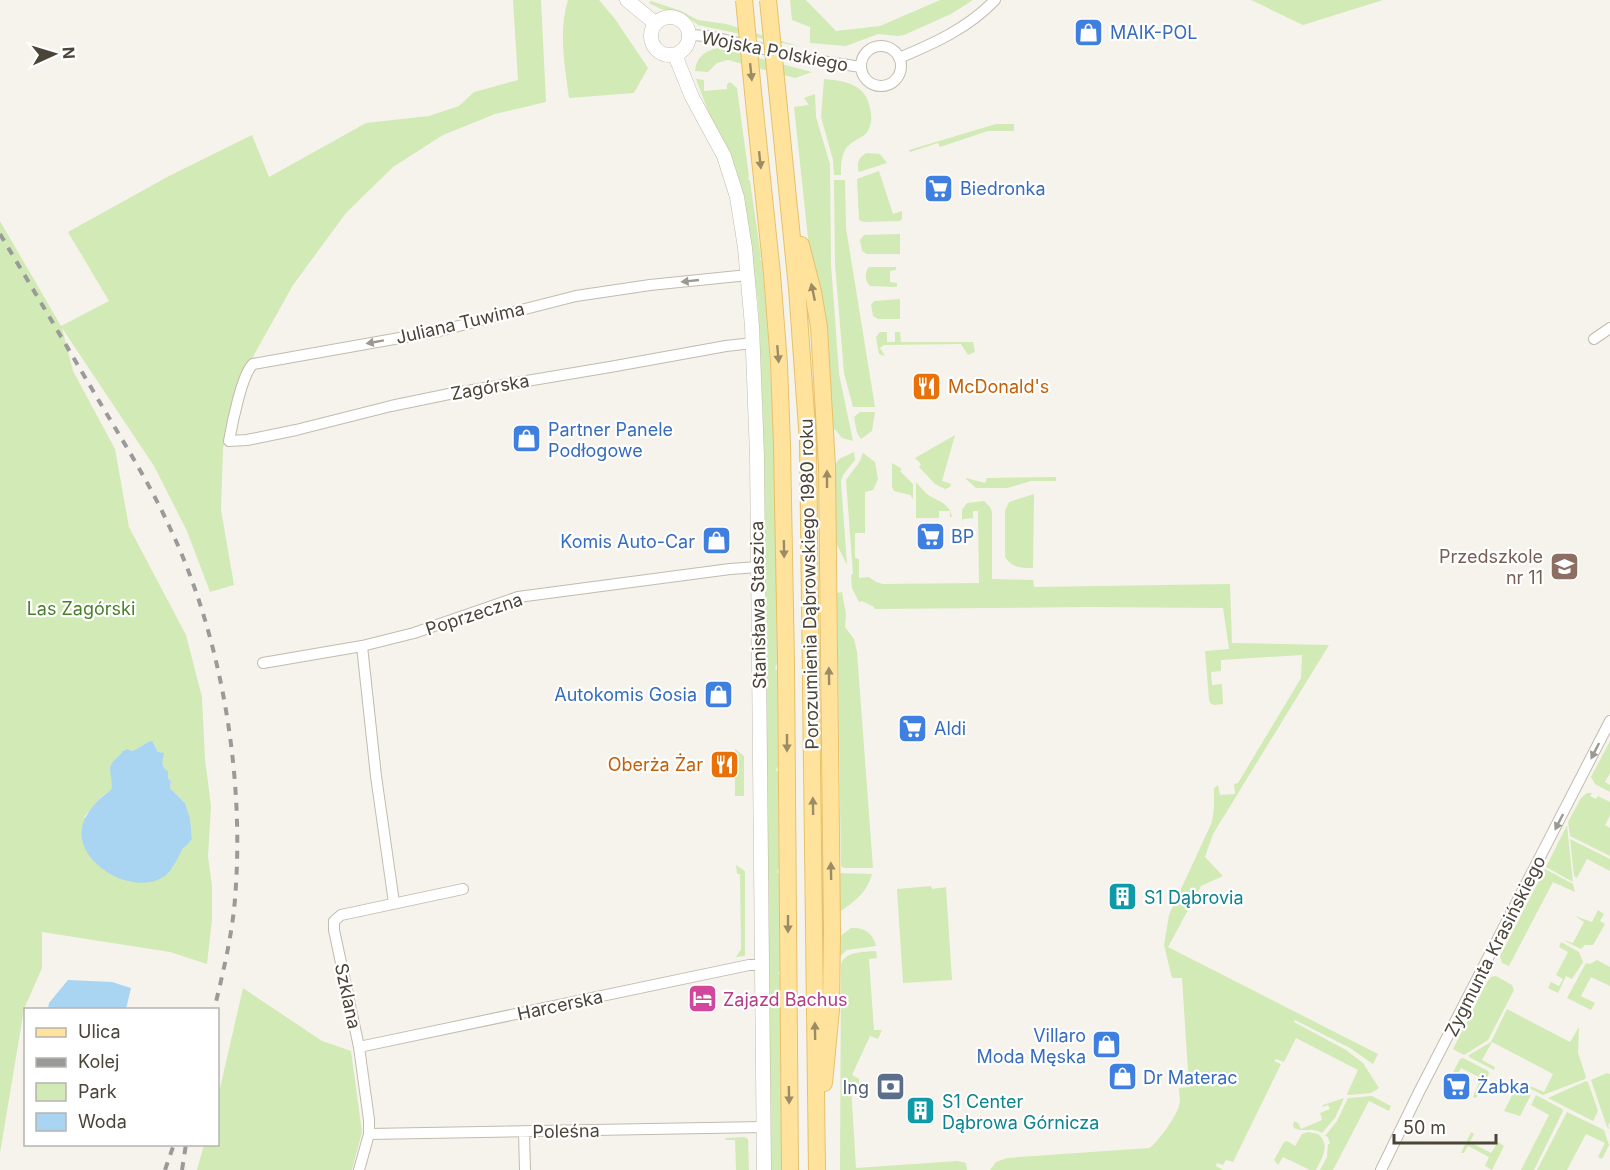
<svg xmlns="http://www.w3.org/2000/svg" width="1610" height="1170" font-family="Inter,sans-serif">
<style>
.green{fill:#d2eab5;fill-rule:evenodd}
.water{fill:#a9d4f2}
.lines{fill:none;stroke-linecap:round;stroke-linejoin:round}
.minor-casing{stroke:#c2bbae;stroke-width:12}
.tertiary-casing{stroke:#c2bbae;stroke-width:15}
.primary-casing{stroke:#e6c16a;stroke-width:18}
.minor{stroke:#fff;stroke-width:10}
.tertiary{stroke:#fff;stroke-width:14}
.primary{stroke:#ffe39c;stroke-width:16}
.rail{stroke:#9a9a9a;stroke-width:4;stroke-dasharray:8 8;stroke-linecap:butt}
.primary-bridge-casing{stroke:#e6c16a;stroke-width:18;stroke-linecap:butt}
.primary-bridge{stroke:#ffe39c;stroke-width:16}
.oneway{fill:#9c8c66}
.oneway2{fill:#9c9892}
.labels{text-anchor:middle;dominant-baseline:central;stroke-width:4.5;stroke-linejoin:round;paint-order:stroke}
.shop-label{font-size:18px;fill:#366cbe;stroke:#fff;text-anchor:start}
.street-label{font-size:18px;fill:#4b4439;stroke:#fff}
.food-label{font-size:18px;fill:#c56008;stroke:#fff;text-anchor:start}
.education-label{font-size:18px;fill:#785e54;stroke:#fff;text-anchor:end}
.park-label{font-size:18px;fill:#4a7f2a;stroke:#fff}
.culture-label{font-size:18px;fill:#0d838f;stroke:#fff;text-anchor:start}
.hotel-label{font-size:18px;fill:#b23c85;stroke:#fff;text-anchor:start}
.service-label{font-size:18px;fill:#4e5e75;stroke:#fff;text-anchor:end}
</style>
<rect width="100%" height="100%" fill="#f6f3ec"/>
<path class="green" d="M513 0H541L546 102 495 114 443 135 393 167 346 213 293 285 255 353 231 405 223 449 221 510 234 585 210 592 187 531 154 466 62 328 73 371 115 449 129 527 186 635 202 697 205 759 211 806 208 856 212 886V919L207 964 170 952 42 932V968L24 1009 0 1153V221L61 326 109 301 68 232 169 176 252 135 269 177 366 123 429 116 459 106 474 92 518 80ZM150 741 154 743 158 752 162 753C161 762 164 774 171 781L170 788 185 803 190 818 192 839 183 847 172 869 84 817 103 795 110 792 123 751 127 749 133 751Z
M568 0H599L615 19 648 68 634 93 569 98C565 67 558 31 568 0Z
M790 0H806L836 31 880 26 940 0H973L951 14 904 35 898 36 878 34 846 46 810 43V27L792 20Z
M1251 0H1383L1303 25Z
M651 1 681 11 698 20 726 24 801 47 698 25 681 12 661 9 649 3Z
M719 48 812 72 795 78 728 60 717 63 708 72 695 71C696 57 706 50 719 48Z
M696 79 704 80V91L727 89V84L730 82 737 88 749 177 748 178 750 181 761 257 760 259 762 262C768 330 772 393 775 461L773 464 775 466 777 664 775 668 777 670 778 766 776 770 778 772 779 868 777 872 779 874 780 970 778 973 780 975 781 1072 780 1075 781 1077 782 1170H771L763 421 758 302 745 204 730 154 709 114Z
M824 79C845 81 866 84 870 108 872 116 872 124 868 131 864 137 858 138 853 142 841 149 841 163 841 175H834L833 160 821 117Z
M815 94 816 117 830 164 831 264 839 374 853 441 842 438 833 427 822 311 808 238 794 107 809 105 804 98Z
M996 124H1014V131H988L940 147 938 143 910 152 909 150Z
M867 153 880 154 887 163 859 172C856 164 859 156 867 153Z
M879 171 893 214 902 211V219L900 221 864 222 859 220 857 179Z
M834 180H845L846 228 875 407H853L844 373 835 264Z
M900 234V254H867L862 251 860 240 864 235Z
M869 267H896V270L890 271V282L897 283V287L870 286C865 282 864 272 869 267Z
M900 299V319H878L873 316 871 305 874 301Z
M880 332H887V342H895V332H900L901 342H973L975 352 968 355 961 344 884 345 880 348 885 356 879 354 876 337Z
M860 412H875L872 431 861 439 857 433 854 417Z
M955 435 942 481 951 484 950 487 945 489 935 484 919 467 921 464 915 458Z
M854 452 855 460 843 475 841 481 847 565 835 541 834 467 839 459Z
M863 453 875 462 878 479 873 490 865 492V533H855V558L859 559V578L869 577 876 582 883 584 979 583 978 511H973V518L963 519 962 522V510L967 503 984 501 990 507 992 512V579L1033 580 1034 587 1230 584 1232 643 1329 645 1213 834 1205 857 1223 876 1201 886 1168 947 1378 1054 1373 1064 1350 1048 1295 1020 1294 1022 1346 1050 1363 1063 1379 1088 1371 1093 1349 1095 1347 1094 1358 1070 1296 1038 1284 1062 1276 1059 1274 1061 1281 1064 1233 1162 1226 1160 1223 1165 1217 1163 1216 1166 1223 1170H990L996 1162 1007 1158 1149 1148C1157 1144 1177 1115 1179 1106 1181 1098 1179 1095 1179 1088L1189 1087 1182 978H1172L1164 945 1169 915 1212 822 1214 808V788L1218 785 1220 795 1235 794 1234 784 1238 783 1301 678 1302 655 1221 660V671L1211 672 1212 685 1222 684 1223 704 1214 705 1210 703 1209 699 1205 651 1229 649 1223 608 1088 607 875 609 874 607 862 601 859 602 852 588 851 575 853 574 846 480 860 461Z
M892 463 902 469 900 471 913 484V499L910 495 894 491 892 487Z
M1056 477V481H1031L1007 488H976L966 479V478L985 483 987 478Z
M916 482C919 486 923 490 927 494 938 502 949 502 952 517H950V511H939V518H916Z
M1034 494 1033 568C1021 568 1012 568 1005 557V511L1009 502Z
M842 592 846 614 845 627 854 639 857 652 873 868H844L841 866 837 593Z
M1610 741V773L1605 782 1610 785V792L1595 784 1591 777Z
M735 749 744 756V796H735Z
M1587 793H1592L1590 796 1596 799 1598 796 1610 802V815L1605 825 1610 828V856L1570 836 1568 822 1581 798Z
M1567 825 1573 882 1546 867Z
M1570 839 1610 859V871L1587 859 1577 878 1574 876Z
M736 865 745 871V956L736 957 741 949 740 874H737Z
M1545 869 1573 884 1575 892 1553 882 1509 966 1502 963 1500 956Z
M837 873 872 874C868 891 855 901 841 911H839Z
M931 886 932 889 946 887 952 980 903 983 897 889Z
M1598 910 1604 914 1600 921 1605 924 1593 945H1585L1581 949 1563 940 1573 943 1584 922 1575 916 1592 922Z
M851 928C864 927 873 933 876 946L847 950 838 958 839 937Z
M1561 942 1579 952 1583 962 1572 979 1566 976 1558 993 1548 988 1551 982 1559 986 1563 979 1556 975 1568 952 1559 947Z
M876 951 877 958 869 959 874 1030H882L878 1039 870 1036 852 1075 859 1079V1085L851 1086 856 1168 958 1161 966 1163 967 1170H840L841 965C844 951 864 952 876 951Z
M1597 960 1610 967V986L1591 977 1581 996 1595 1003 1591 1010 1567 998 1586 963 1590 964Z
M1496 976 1512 985 1514 990 1488 1040 1464 1055 1453 1049 1487 982 1491 977Z
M243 988 322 1041 351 1051 362 1132 352 1170H197L204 1145 218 1144V1097Z
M1507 1009 1570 1042 1579 1027 1578 1053 1586 1077 1585 1079 1543 1095 1529 1088 1530 1086 1544 1092 1553 1074 1492 1042 1482 1060 1495 1067 1494 1070 1469 1057V1055L1491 1042Z
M1463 1058 1488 1071 1489 1074 1476 1098 1473 1097 1481 1078 1461 1068 1457 1075 1453 1072 1460 1059Z
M1607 1073 1610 1074V1122L1608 1126 1610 1129 1607 1127 1591 1080Z
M1586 1081 1588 1082 1598 1111 1593 1121 1548 1098Z
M1517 1086 1531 1095 1520 1116 1504 1111Z
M1536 1095 1562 1109 1563 1111 1534 1170H1521L1549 1115 1531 1105Z
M1372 1096 1391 1106 1389 1111 1369 1101 1333 1170H1320L1327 1157 1328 1144H1330L1328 1137 1325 1136 1337 1121 1348 1098Z
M1344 1098 1335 1118 1322 1133C1312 1126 1303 1133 1294 1128L1293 1125 1294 1121 1298 1123 1301 1129 1322 1120 1320 1113 1330 1109 1328 1105 1322 1107 1323 1105Z
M1567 1112 1604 1130 1609 1145 1602 1159 1598 1157 1605 1143 1586 1134 1567 1170H1537Z
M1308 1132 1318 1134C1331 1145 1322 1158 1316 1170H1310L1283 1157 1278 1165 1274 1160 1284 1142 1287 1141 1295 1146 1302 1134Z
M1471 1132 1474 1134 1470 1142 1491 1153 1498 1142 1504 1146 1492 1170 1485 1166 1489 1157 1468 1146 1464 1153H1461Z
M744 1137 748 1139 749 1170H736L735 1140H726L725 1138Z"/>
<path class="water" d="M150 741 153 742 158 752 164 753C162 761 161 768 168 771V778L171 781 170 788 185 803 190 818 192 839 186 846 183 848C178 857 174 868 166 875 139 896 88 871 82 839 79 821 91 807 103 796 105 794 108 793 110 791 114 786 110 775 110 769 111 760 119 758 123 751L127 749 133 751Z
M68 980 112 982 131 988 126 1009H48L49 1003Z"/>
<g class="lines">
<defs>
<path id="minor" d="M689 35 709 36 801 58 861 67
M861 66a20 20 0 1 1 40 0a20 20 0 1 1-40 0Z
M899 58C935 43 968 28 995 0
M748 275 650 285 576 296 439 331 253 364C242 374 232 424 229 441L247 440 296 430 391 406 449 394 610 367 726 346 753 343
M1594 339 1610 328
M362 646 376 776 394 903
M263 663 362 646 414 633 518 597 730 569 758 567
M359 1047 749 965H762
M524 1132 525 1170
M369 1134 764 1127
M359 1170 369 1134V1120L359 1047 334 930V921L341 915 463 889
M1381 1170 1419 1092 1610 721"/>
<path id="tertiary" d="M627 0 655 23
M651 36a19 19 0 1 1 38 0a19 19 0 1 1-38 0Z
M675 55 692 97 724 156 737 197 745 248 752 326 757 455 764 1170"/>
<path id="primary" d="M754 102 772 274 779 364 782 445 786 663 790 1170
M779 108 797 288 808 442 817 1170
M801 245 813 292 819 327 827 466 832 930 831 1010 824 1083"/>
</defs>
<use href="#minor" class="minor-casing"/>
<use href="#tertiary" class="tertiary-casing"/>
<use href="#primary" class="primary-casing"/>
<use href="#minor" class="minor"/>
<use href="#tertiary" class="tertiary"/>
<use href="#primary" class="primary"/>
<path class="rail" d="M0 234C33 289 66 345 99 401 124 443 150 484 170 528 222 637 245 778 235 899 232 936 223 973 214 1010
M165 1170 174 1144
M182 1170 186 1144"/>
<defs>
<path id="primary-bridge" d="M744 0 754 102
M768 0 779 108"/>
</defs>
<use href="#primary-bridge" class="primary-bridge-casing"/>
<use href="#primary-bridge" class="primary-bridge"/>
</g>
<defs><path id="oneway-solid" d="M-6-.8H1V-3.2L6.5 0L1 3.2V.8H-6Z" transform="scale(1.5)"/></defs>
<g class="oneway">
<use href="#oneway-solid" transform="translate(751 72) rotate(84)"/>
<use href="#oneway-solid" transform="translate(760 160) rotate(84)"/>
<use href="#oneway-solid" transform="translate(813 292) rotate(-102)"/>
<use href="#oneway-solid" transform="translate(778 354) rotate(85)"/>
<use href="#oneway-solid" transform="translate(827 479) rotate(-90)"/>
<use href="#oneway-solid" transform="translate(784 549) rotate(89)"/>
<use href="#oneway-solid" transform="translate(829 676) rotate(-91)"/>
<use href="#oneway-solid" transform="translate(787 743) rotate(90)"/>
<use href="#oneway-solid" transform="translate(813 806) rotate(-91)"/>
<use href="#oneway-solid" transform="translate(831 871) rotate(-91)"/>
<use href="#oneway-solid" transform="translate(788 924) rotate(90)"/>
<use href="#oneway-solid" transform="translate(815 1031) rotate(-91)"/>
<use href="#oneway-solid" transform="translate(789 1095) rotate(89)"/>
</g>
<g class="oneway2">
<use href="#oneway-solid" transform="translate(690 281) rotate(174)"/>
<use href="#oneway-solid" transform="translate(375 342) rotate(170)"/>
<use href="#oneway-solid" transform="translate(1595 751) rotate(117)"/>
<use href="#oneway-solid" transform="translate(1559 822) rotate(117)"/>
</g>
<defs>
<symbol id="shop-square" viewBox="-11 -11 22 22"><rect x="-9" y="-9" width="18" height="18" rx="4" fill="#3f7fe0" stroke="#fff"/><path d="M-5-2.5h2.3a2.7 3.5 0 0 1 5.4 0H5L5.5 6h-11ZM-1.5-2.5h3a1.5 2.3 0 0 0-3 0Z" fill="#fff"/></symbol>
<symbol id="supermarket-square" viewBox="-11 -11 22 22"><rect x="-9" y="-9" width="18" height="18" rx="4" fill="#3f7fe0" stroke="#fff"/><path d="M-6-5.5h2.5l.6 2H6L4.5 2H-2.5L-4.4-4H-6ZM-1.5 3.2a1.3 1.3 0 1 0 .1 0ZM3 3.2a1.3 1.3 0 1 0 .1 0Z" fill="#fff"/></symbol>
<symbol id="restaurant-square" viewBox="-11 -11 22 22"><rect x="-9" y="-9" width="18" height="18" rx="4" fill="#e8710a" stroke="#fff"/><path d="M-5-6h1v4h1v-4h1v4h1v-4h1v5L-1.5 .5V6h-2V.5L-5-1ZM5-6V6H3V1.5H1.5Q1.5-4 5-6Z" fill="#fff"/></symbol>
<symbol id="school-square" viewBox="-11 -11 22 22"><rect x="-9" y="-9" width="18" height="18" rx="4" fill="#8d6e63" stroke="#fff"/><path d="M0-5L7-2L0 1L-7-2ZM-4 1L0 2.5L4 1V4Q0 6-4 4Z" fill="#fff"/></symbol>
<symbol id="building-square" viewBox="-11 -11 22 22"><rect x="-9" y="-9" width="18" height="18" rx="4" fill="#0f9aa8" stroke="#fff"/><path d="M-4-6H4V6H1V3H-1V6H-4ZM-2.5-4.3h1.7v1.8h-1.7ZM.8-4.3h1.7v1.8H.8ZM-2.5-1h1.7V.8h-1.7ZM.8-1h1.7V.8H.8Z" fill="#fff"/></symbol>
<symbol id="hotel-square" viewBox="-11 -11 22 22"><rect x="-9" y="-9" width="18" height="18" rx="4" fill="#d1479c" stroke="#fff"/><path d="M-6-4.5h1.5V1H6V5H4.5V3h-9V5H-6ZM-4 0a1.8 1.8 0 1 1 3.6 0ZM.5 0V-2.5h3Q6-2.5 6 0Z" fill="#fff"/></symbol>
<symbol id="bank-square" viewBox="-11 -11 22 22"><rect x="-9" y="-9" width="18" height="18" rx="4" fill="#5c6f8a" stroke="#fff"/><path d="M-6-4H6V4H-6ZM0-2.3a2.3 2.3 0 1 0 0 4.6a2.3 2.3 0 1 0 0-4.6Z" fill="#fff"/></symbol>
</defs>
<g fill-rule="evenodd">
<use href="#shop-square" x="1072" y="16" width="33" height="33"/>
<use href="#supermarket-square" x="922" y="172" width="33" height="33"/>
<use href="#restaurant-square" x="910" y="370" width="33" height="33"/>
<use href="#shop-square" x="510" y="422" width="33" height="33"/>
<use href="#supermarket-square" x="914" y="520" width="33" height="33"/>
<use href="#shop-square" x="700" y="524" width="33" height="33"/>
<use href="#school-square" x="1548" y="550" width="33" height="33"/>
<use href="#shop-square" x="702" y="678" width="33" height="33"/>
<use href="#supermarket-square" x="896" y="712" width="33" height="33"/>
<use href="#restaurant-square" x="708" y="748" width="33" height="33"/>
<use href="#building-square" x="1106" y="880" width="33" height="33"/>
<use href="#hotel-square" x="686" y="982" width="33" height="33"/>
<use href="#shop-square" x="1090" y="1028" width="33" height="33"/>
<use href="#shop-square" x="1106" y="1060" width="33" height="33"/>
<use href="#supermarket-square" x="1440" y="1070" width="33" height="33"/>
<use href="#bank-square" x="874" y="1070" width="33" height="33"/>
<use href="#building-square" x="904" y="1094" width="33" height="33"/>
</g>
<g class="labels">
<g class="shop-label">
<text x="1110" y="32">MAIK-POL</text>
<text x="960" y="188">Biedronka</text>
<text x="548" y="429">Partner Panele<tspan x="548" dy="21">Podłogowe</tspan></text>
<text x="951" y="536">BP</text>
<text x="695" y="541" text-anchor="end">Komis Auto-Car</text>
<text x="697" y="694" text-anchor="end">Autokomis Gosia</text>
<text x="934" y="728">Aldi</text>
<text x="1086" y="1035" text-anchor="end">Villaro<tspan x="1086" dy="21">Moda Męska</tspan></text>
<text x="1143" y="1077">Dr Materac</text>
<text x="1477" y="1086">Żabka</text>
</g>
<g class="street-label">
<text transform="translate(775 51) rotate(11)">Wojska Polskiego</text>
<text transform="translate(460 323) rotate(-13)">Juliana Tuwima</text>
<text transform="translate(490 387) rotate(-10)">Zagórska</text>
<text transform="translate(809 584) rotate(-91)">Porozumienia Dąbrowskiego 1980 roku</text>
<text transform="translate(758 605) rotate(-91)">Stanisława Staszica</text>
<text transform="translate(474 614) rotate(-18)">Poprzeczna</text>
<text transform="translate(1495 946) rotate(-63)">Zygmunta Krasińskiego</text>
<text transform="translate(348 996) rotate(78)">Szklana</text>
<text transform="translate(560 1005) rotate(-12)">Harcerska</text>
<text transform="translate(566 1131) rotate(-1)">Poleśna</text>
</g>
<g class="food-label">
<text x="948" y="386">McDonald's</text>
<text x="703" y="764" text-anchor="end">Oberża Żar</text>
</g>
<g class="education-label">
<text x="1543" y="556">Przedszkole<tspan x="1543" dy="21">nr 11</tspan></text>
</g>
<g class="park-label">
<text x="81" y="608">Las Zagórski</text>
</g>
<g class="culture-label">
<text x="1144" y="897">S1 Dąbrovia</text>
<text x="942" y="1101">S1 Center<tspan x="942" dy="21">Dąbrowa Górnicza</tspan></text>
</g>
<g class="hotel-label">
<text x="723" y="999">Zajazd Bachus</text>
</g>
<g class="service-label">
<text x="869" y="1087">Ing</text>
</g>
</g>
<rect x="24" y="1008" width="195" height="138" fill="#ffffff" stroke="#b7b4b0" stroke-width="1.5"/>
<rect x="36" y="1028" width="30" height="9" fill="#ffe39c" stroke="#b7b4b0" stroke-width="1.5"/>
<text x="78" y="1038" font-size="18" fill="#4b4439">Ulica</text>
<rect x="36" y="1058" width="30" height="9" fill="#9a9a9a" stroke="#b7b4b0" stroke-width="1.5"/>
<text x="78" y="1068" font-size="18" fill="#4b4439">Kolej</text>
<rect x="36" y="1083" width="30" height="18" fill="#d2eab5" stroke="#b7b4b0" stroke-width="1.5"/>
<text x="78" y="1098" font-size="18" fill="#4b4439">Park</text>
<rect x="36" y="1113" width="30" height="18" fill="#a9d4f2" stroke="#b7b4b0" stroke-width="1.5"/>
<text x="78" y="1128" font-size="18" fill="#4b4439">Woda</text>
<g transform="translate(54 54) rotate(86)" stroke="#ffffff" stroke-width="4.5" paint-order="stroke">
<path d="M0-4.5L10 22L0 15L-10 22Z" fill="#4b4439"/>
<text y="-9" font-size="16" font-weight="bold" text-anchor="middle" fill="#4b4439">N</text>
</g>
<path d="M1394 1134v9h102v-9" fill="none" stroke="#4b4439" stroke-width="3"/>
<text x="1403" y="1134" font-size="18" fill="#4b4439" stroke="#ffffff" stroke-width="4.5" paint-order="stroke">50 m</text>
</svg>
